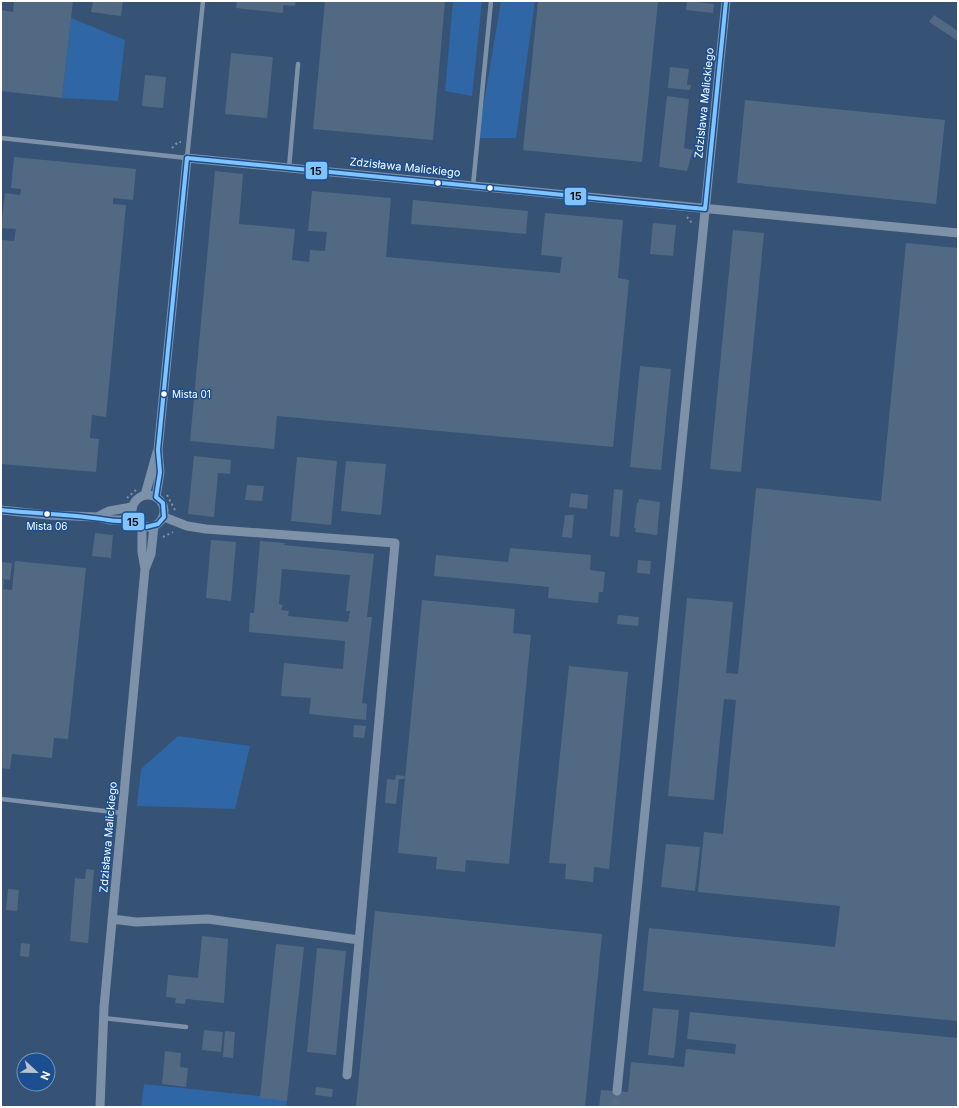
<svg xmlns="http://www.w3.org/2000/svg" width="959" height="1108" font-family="Inter,sans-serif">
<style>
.green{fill:#2f66a5}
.building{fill:#526984;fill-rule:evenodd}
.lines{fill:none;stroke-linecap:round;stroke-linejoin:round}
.minor-tunnel{stroke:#546c89;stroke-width:9;stroke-dasharray:9 4.5;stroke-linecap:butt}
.path{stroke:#7d92a8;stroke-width:2;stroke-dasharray:2 3;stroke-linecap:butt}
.service{stroke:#7d92a8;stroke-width:4.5}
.minor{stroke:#7d92a8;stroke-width:9}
.bus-1-casing{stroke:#1b4f8f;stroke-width:7}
.bus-1{stroke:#80c4ff;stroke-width:4}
.bus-dot{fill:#fff;stroke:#1b4f8f;stroke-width:1.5}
.labels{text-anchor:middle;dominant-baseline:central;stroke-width:3;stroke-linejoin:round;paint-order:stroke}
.bus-label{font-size:10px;fill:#fff;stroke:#1b4f8f;text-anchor:start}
.street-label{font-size:11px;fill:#fff;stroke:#1b4f8f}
.line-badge{stroke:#1b4f8f;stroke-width:1.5}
.pale-badge-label{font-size:11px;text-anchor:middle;font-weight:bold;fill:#111}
</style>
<rect width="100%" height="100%" fill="#365274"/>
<path class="green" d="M453 1H482L472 96 445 91Z
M501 1H535L516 138H478Z
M71 18 125 40 118 101 62 98Z
M178 736 250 746 235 809 137 806 141 769Z
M144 1084 287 1099 286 1107H141Z"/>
<path class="building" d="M14 1H73L62 98 1 91V10L13 12Z
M93 1H123L121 16 91 12Z
M237 1H296L295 6 283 5V13L236 8Z
M325 1H445L433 140 313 129Z
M538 1H658L642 162 523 150Z
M687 1 714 4 713 13 686 10Z
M934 15 958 31V41L929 22Z
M231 53 273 57 267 118 225 114Z
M670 67 689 69 687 85H691L690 90 668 88Z
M145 75 166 77 163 108 142 106Z
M667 96 689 99 684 148 693 150 687 171 659 167Z
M745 100 945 120 936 204 737 183Z
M14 157 136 169 133 200 113 198V204L126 205 106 417 92 415 90 438 99 439 96 472 1 464V240L14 241 16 229 1 228 5 193 20 195 21 189 11 188Z
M215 171 243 174 239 224 295 229 292 260 309 262 310 250 325 251 327 232 308 231 312 191 391 198 386 257 560 273 562 257 541 255 545 213 623 220 618 278 629 280 613 447 277 416 274 449 190 441Z
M413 200 528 211 526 234 411 224Z
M653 223 676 225 673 256 650 254Z
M733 230 764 233 741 472 710 469Z
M906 243 958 248V1021L643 991 649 928 835 947 840 906 698 892 704 832 723 834 736 700 724 699 714 800 668 796 687 598 733 602 726 673 738 674 756 488 881 501Z
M640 366 671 369 661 470 630 467Z
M194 456 231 460 230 474 218 473 214 517 188 514Z
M297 457 337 461 331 525 291 521Z
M346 461 386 464 381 515 341 511Z
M247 485 264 486 262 501 245 500Z
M614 489 623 490 619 537 610 536Z
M571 493 588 495 587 509 569 507Z
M639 499 660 502 657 535 635 532 636 528H634L637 503H638Z
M565 515H574L572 538 562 537Z
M95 533 113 535 111 558 92 556Z
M211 540 236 542 231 601 206 598Z
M260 541 285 543 284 545 374 554 367 617H372L362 703 367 704 366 720 309 714 311 698 281 696 284 663 343 669 345 641 249 632 250 613H254ZM282 569 350 575 346 611H350L348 622 288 616 289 611 281 610 283 605 279 604Z
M510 548 591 555 590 570 605 572 603 592H599L598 603 548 598 549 587 434 576 436 555 508 562Z
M638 560 651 561 650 574 637 573Z
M15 561 86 568 68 739 54 738 52 758 12 754 10 769 1 768V580H4L3 589 12 590Z
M1 562 12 563 10 580 1 579Z
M422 600 515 609 513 633 531 635 509 864 466 860 465 872 436 869 437 857 398 853Z
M618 615 639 617 638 626 617 624Z
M569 666 628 672 609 869 594 867 593 882 565 879 566 864 549 863Z
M354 725 366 726 364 738 353 737Z
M396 775 405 776 404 779H399L396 804 385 803 387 779 395 780Z
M666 844 700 847 695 891 661 887Z
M86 869 94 870 88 943 70 941 75 878 85 879Z
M8 889 19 890 17 911 6 910Z
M375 911 602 934 585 1107H356Z
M202 936 228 939 224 1003 186 999 185 1004 175 1003 176 998 166 997 168 975 198 978Z
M21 943 30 944 29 957 20 956Z
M276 944 304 947 287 1101 260 1098Z
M317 948 346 951 336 1055 307 1052Z
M653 1008 679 1010 674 1058 648 1055Z
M690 1012 958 1038V1107H599L601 1090 628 1092 631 1062 684 1067 686 1049 735 1054 736 1044 687 1039Z
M204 1030 223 1032 221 1052 202 1050Z
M225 1031 235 1032 233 1058 223 1057Z
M165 1051 181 1053 180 1067 188 1068 186 1087 162 1084Z
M316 1087 333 1089 332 1097 315 1095Z"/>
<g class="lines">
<path class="minor-tunnel" d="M615 1107 617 1091"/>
<path class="path" d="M172 148 178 142H181
M687 217 693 224
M167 495 175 510
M127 498 136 490
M163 537 173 532"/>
<path class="service" d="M1 138 187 158 203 1
M289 168 298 64
M473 186 491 1
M1 799 122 813
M103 1018 186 1027"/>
<path class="minor" d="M132 511a16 16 0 1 1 32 0a16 16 0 1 1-32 0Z
M145 495 157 452
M156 497 160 472 158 450 187 158 958 233
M1 510 48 515 97 517 109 520H134
M97 517 109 511 132 507
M164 517 187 526 206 529 395 543 347 1075
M142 526V552L145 569
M112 919 136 922 208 919 359 940
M617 1091 726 1
M100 1107 104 1007 145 569 151 554 154 526"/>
<defs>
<path id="bus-1" d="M187 158 705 209
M705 209 726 1
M1 510C37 514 73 514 108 520 125 523 129 517 146 527L158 524 164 517 163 503 156 497 160 472 158 450 187 158"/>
</defs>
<use href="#bus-1" class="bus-1-casing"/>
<use href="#bus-1" class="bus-1"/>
</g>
<g class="bus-dot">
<circle cx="438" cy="183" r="3.5"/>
<circle cx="490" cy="188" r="3.5"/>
<circle cx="164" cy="394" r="3.5"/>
<circle cx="47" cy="514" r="3.5"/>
</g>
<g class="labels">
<g class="bus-label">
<text x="172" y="394">Mista 01</text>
<text x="47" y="526" text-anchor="middle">Mista 06</text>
</g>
<g class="street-label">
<text transform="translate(704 103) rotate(-84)">Zdzisława Malickiego</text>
<text transform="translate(405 167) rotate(6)">Zdzisława Malickiego</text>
<text transform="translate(108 837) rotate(-85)">Zdzisława Malickiego</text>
</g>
</g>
<g class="line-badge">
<rect x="305" y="161" width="23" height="19" rx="4" fill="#80c4ff"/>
<rect x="564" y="187" width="23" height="19" rx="4" fill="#80c4ff"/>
<rect x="122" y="512" width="23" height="19" rx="4" fill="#80c4ff"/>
</g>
<g class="pale-badge-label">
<text x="316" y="175">15</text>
<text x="576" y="200">15</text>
<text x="133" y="526">15</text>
</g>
<rect width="959" height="1108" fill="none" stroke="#ffffff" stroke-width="4"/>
<g transform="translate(36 1072) rotate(112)"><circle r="19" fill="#1b4f8f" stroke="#7695bc"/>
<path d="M0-3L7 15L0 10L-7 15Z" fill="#b9c2ce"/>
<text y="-6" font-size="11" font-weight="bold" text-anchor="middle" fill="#ffffff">N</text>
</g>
</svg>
